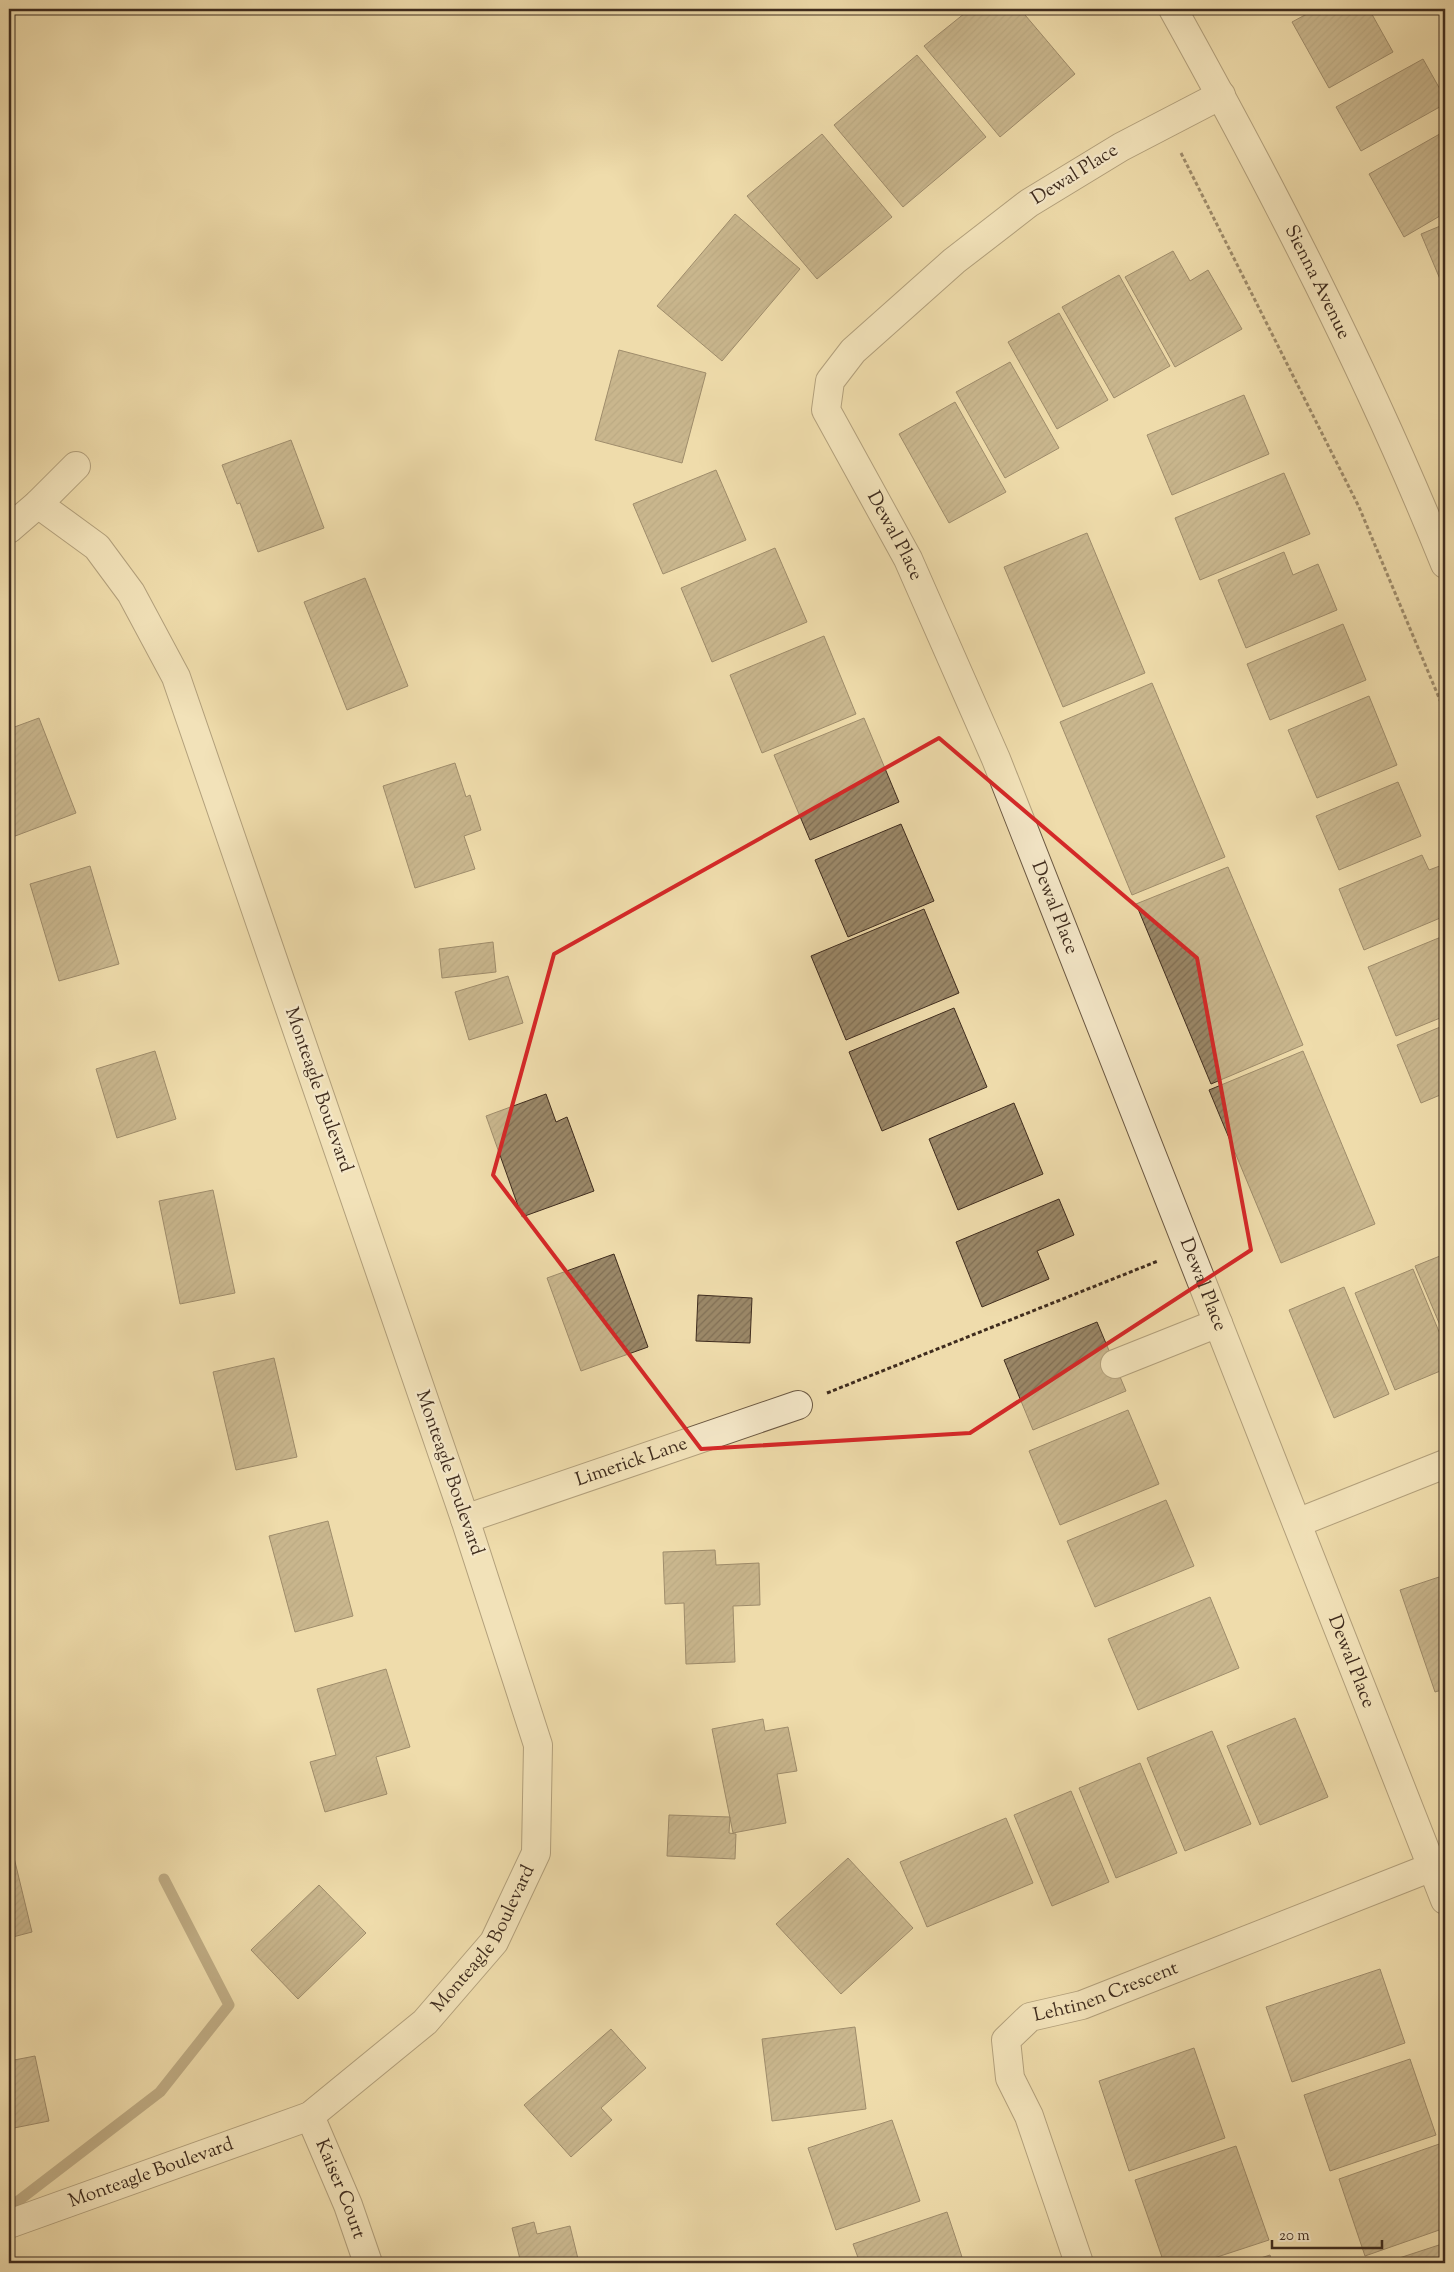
<svg xmlns="http://www.w3.org/2000/svg" width="1454" height="2272" font-family="'Sorts Mill Goudy',serif">
<style>
.lines{fill:none;stroke-linecap:round;stroke-linejoin:round}
.stream{stroke:#857256;stroke-width:11}
.building{fill:url(#building-hatch);stroke:#3f2c1e}
.minor-casing{stroke:#6b5842;stroke-width:30}
.path{stroke:#3f2c1e;stroke-width:3;stroke-dasharray:4 2.5;stroke-linecap:butt}
.minor{stroke:#f5e8c9;stroke-width:28}
.marked{fill:none;stroke:#d62828;stroke-width:4;stroke-linejoin:round}
.labels{text-anchor:middle;dominant-baseline:central;stroke-width:4.5;stroke-linejoin:round;paint-order:stroke}
.street-label{font-size:19px;fill:#3f2c1e;stroke:#f5e8c9}
</style>
<defs>
<pattern id="building-hatch" width="6" height="6" patternUnits="userSpaceOnUse" patternTransform="scale(1.25)"><rect width="6" height="6" fill="#9b8868"/><path d="M-1 1l2-2M0 6l6-6M5 7l2-2" fill="none" stroke="#806f55"/></pattern>
</defs>
<rect width="100%" height="100%" fill="#efdcac"/>
<filter id="stains"><feTurbulence type="fractalNoise" baseFrequency=".004" numOctaves="4"/><feColorMatrix values="0 0 0 0 .2 0 0 0 0 .09 0 0 0 0 .02 0 0 0 .5 -.17"/></filter>
<radialGradient id="worn" r=".72"><stop offset=".6" stop-color="#630" stop-opacity="0"/><stop offset="1" stop-color="#630" stop-opacity=".3"/></radialGradient>
<g class="lines">
<path class="stream" d="M9 2208 160 2092 229 2005 164 1879"/>
</g>
<path class="building" d="M970 9H1020L1075 74 1000 137 924 46Z
M1316 9H1369L1393 52 1329 88 1292 22Z
M917 55 986 137 903 207 834 125Z
M1423 59 1445 98V104L1361 151 1336 107Z
M1445 131V213L1404 237 1369 174Z
M822 134 892 217 817 279 747 196Z
M735 214 800 269 722 361 657 306Z
M1445 224V291L1421 234Z
M1173 251 1190 281 1208 270 1242 329 1175 367 1125 277Z
M1119 275 1170 366 1114 398 1062 307Z
M1059 313 1108 400 1057 429 1008 342Z
M619 350 706 373 682 463 595 440Z
M1010 362 1059 448 1005 478 956 392Z
M1244 395 1269 454 1172 495 1147 435Z
M955 402 1006 492 949 523 899 434Z
M291 440 324 528 258 552 240 503 237 504 222 465Z
M716 470 746 540 663 574 633 504Z
M1284 473 1310 534 1200 580 1175 518Z
M1087 533 1145 673 1063 707 1004 567Z
M775 548 807 622 712 662 681 588Z
M1284 552 1293 575 1318 564 1337 610 1246 648 1218 580Z
M365 578 408 686 347 710 304 602Z
M1343 624 1366 680 1270 720 1247 664Z
M824 636 856 714 762 753 730 675Z
M1152 683 1225 857 1132 895 1060 722Z
M1369 696 1397 765 1317 798 1288 730Z
M39 718 76 813 10 838 9 729Z
M864 718 899 802 810 840 774 755Z
M455 763 466 797 470 795 481 830 464 836 475 869 415 888 383 786Z
M1398 782 1421 836 1339 870 1316 816Z
M901 824 934 901 848 937 815 860Z
M1422 855 1429 870 1445 864V916L1364 950 1339 889Z
M90 866 119 964 59 981 30 884Z
M1228 867 1303 1045 1211 1084 1136 904Z
M924 909 959 993 846 1040 811 956Z
M1441 937 1445 946V1016L1396 1036 1368 967Z
M493 942 496 972 442 978 439 949Z
M508 976 523 1023 469 1040 455 992Z
M954 1008 987 1087 882 1131 849 1052Z
M1445 1025V1093L1421 1103 1397 1045Z
M155 1051 176 1119 117 1138 96 1069Z
M1303 1051 1375 1224 1281 1263 1209 1090Z
M546 1094 556 1122 567 1117 594 1191 522 1217 486 1116Z
M1014 1103 1043 1174 958 1210 929 1139Z
M213 1190 235 1293 180 1304 159 1201Z
M1059 1199 1074 1235 1037 1251 1049 1279 982 1307 956 1242Z
M614 1254 648 1347 581 1371 547 1278Z
M1445 1254V1337L1415 1266Z
M1413 1269 1445 1346V1369L1395 1390 1355 1293Z
M1344 1287 1389 1394 1334 1418 1289 1310Z
M698 1295 752 1298 750 1343 696 1341Z
M1097 1322 1126 1391 1033 1430 1004 1360Z
M274 1358 297 1457 236 1470 213 1372Z
M1128 1410 1159 1484 1060 1525 1029 1451Z
M1166 1500 1194 1566 1095 1607 1067 1541Z
M328 1521 353 1616 295 1632 269 1536Z
M715 1550 716 1565 759 1563 760 1605 733 1606 735 1662 686 1664 684 1603 665 1604 663 1552Z
M1445 1575V1689L1435 1692 1400 1590Z
M1210 1597 1239 1668 1138 1710 1108 1639Z
M386 1669 410 1747 376 1757 387 1794 325 1812 310 1762 336 1755 317 1689Z
M1295 1718 1328 1797 1260 1825 1227 1746Z
M763 1719 765 1731 788 1727 797 1771 777 1774 786 1823 733 1833 712 1729Z
M1212 1731 1251 1824 1185 1851 1147 1758Z
M1140 1763 1177 1853 1116 1878 1079 1788Z
M1071 1791 1109 1882 1052 1906 1014 1815Z
M669 1815 730 1817 729 1833 736 1834 735 1859 667 1856Z
M1006 1818 1033 1883 927 1927 900 1862Z
M9 1837 32 1932 9 1938Z
M848 1858 913 1928 841 1994 776 1924Z
M319 1885 366 1933 298 1999 251 1950Z
M1380 1969 1405 2043 1292 2082 1266 2007Z
M855 2027 866 2109 772 2121 762 2039Z
M611 2029 646 2068 601 2108 612 2120 571 2157 524 2105Z
M1194 2048 1225 2138 1129 2171 1099 2081Z
M35 2056 49 2121 9 2129V2061Z
M1410 2059 1436 2135 1330 2171 1304 2095Z
M892 2120 920 2201 836 2230 808 2148Z
M1445 2142V2228L1365 2256 1339 2179Z
M1236 2146 1269 2240 1199 2263H1164L1135 2180Z
M947 2212 964 2263H860L853 2244Z
M534 2222 537 2234 570 2226 579 2263H521L512 2228Z
M1445 2243V2263H1384Z
M1270 2255 1272 2263H1245Z"/>
<g class="lines">
<defs>
<g id="minor">
<path id="s1" d="M1173 9C1273 189 1368 373 1445 564"/>
<path id="s2" d="M1221 95 1121 147 1029 203 954 261 853 351 830 381 826 410 908 559 996 759 1445 1900"/>
<path d="M9 529 38 504 76 466"/>
<path d="M1115 1364 1218 1323"/>
<path id="s3" d="M465 1519 798 1405"/>
<path d="M1297 1523 1445 1464"/>
<path id="s4" d="M310 2116 348 2205 368 2263"/>
<path id="s5" d="M9 2224 310 2116 425 2022 494 1942 536 1853 538 1745 465 1519 176 677 131 593 97 547 38 504"/>
<path id="s6" d="M1079 2263 1029 2116 1010 2078 1006 2040 1030 2017 1082 2005 1432 1867"/>
</g>
</defs>
<use href="#minor" class="minor-casing"/>
<path class="path" d="M1181 153 1359 507 1445 712
M827 1393 1158 1261"/>
<use href="#minor" class="minor"/>
</g>
<path d="M0 0H1454V2272H0ZM939 738 1197 958 1251 1250 970 1433 701 1449 493 1175 554 954Z" fill="#efdcac" fill-opacity=".55" fill-rule="evenodd"/>
<path class="marked" d="M939 738 1197 958 1251 1250 970 1433 701 1449 493 1175 554 954Z"/>
<g class="labels">
<g class="street-label">
<text transform="translate(1075 175) rotate(-32)">Dewal Place</text>
<text stroke="none"><textPath href="#s1" startOffset="309">Sienna Avenue</textPath></text>
<text stroke="none"><textPath href="#s2" startOffset="661">Dewal Place</textPath></text>
<text stroke="none"><textPath href="#s2" startOffset="1066">Dewal Place</textPath></text>
<text transform="translate(318 1090) rotate(71)">Monteagle Boulevard</text>
<text stroke="none"><textPath href="#s2" startOffset="1471">Dewal Place</textPath></text>
<text stroke="none"><textPath href="#s3" startOffset="176">Limerick Lane</textPath></text>
<text transform="translate(449 1473) rotate(71)">Monteagle Boulevard</text>
<text stroke="none"><textPath href="#s2" startOffset="1876">Dewal Place</textPath></text>
<text stroke="none"><textPath href="#s5" startOffset="571">Monteagle Boulevard</textPath></text>
<text stroke="none"><textPath href="#s6" startOffset="349">Lehtinen Crescent</textPath></text>
<text stroke="none"><textPath href="#s5" startOffset="151">Monteagle Boulevard</textPath></text>
<text stroke="none"><textPath href="#s4" startOffset="79">Kaiser Court</textPath></text>
</g>
</g>
<rect width="1454" height="2272" fill="none" stroke="#efdcac" stroke-width="30"/>
<rect x="10" y="10" width="1434" height="2252" fill="none" stroke="#3f2c1e" stroke-width="2.5"/>
<rect x="15" y="15" width="1424" height="2242" fill="none" stroke="#3f2c1e"/>
<path d="M1272 2240v8h110v-8" fill="none" stroke="#3f2c1e" stroke-width="2.5"/>
<text x="1279" y="2240" font-size="15" fill="#3f2c1e" stroke="#f5e8c9" stroke-width="4" paint-order="stroke">20 m</text>
<rect width="100%" height="100%" filter="url(#stains)"/>
<rect width="100%" height="100%" fill="url(#worn)"/>
</svg>
